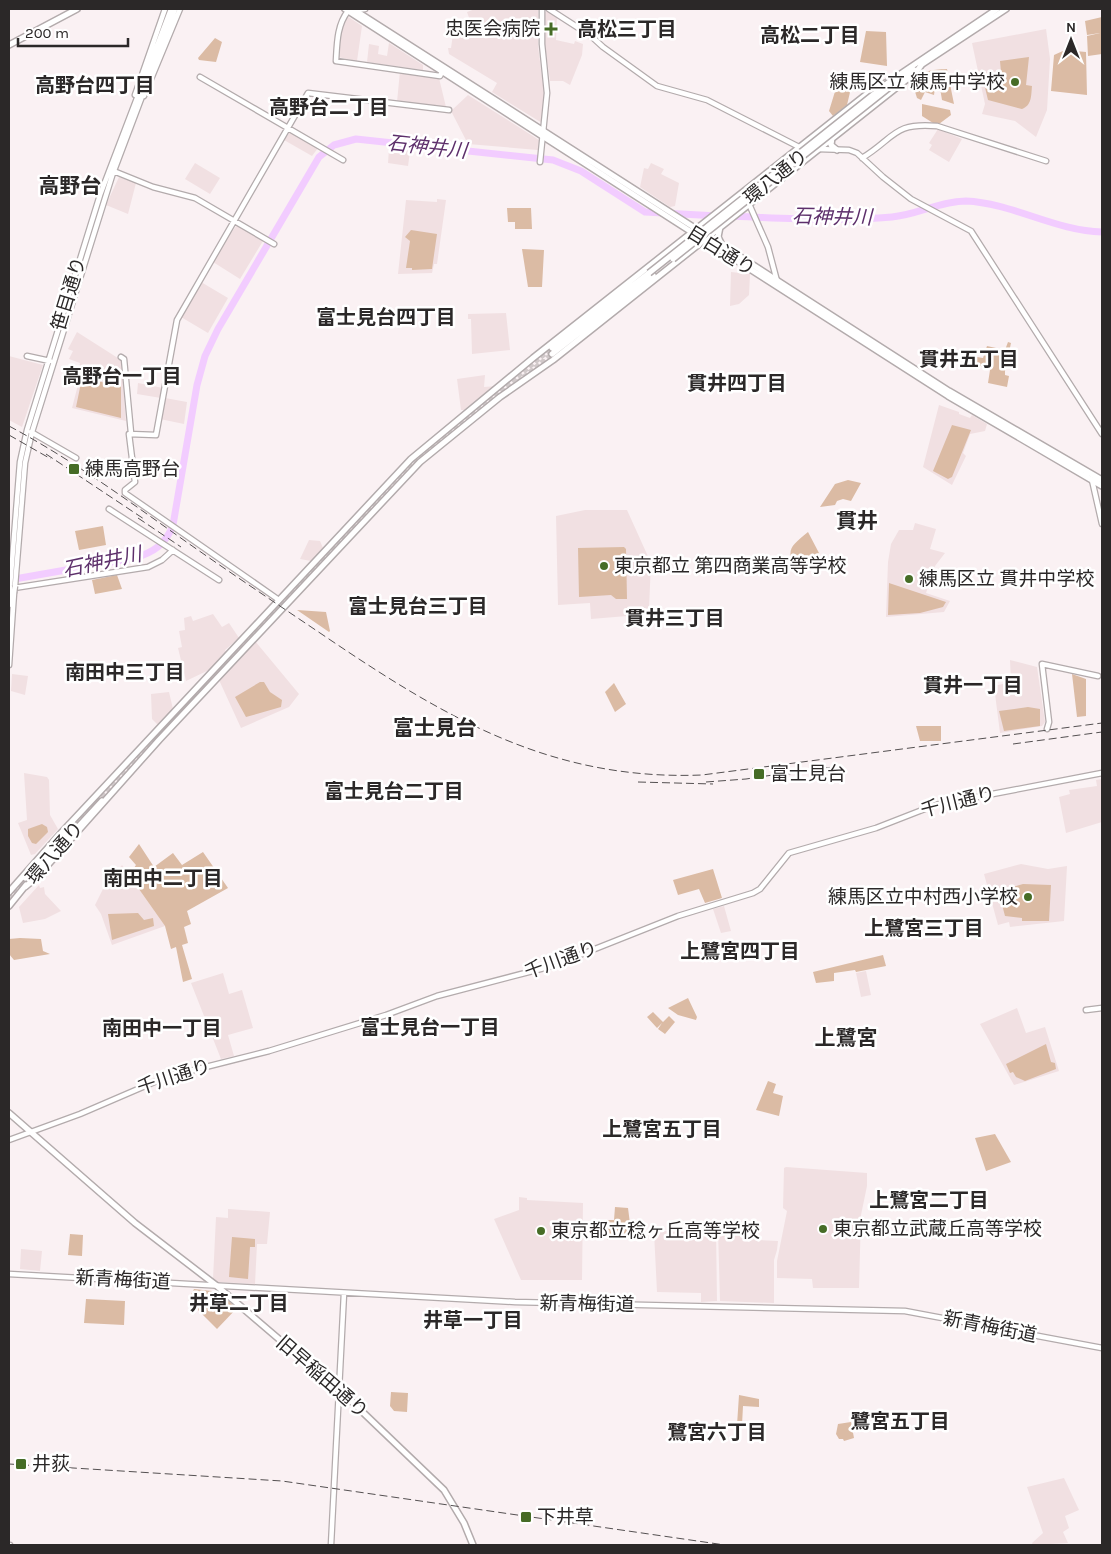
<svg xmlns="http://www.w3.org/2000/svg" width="1111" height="1554" font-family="Karla,'Noto Sans JP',sans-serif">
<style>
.built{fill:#f1e0e2}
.green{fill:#dbbba4}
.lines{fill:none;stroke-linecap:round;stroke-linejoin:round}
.river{stroke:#f2ccff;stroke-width:7}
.primary-tunnel{stroke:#d1c9ca;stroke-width:5;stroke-dasharray:5 2.5;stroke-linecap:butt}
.secondary-casing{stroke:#b3abac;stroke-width:7}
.primary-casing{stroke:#b3abac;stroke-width:8}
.secondary{stroke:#fff;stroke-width:4.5}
.primary{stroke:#fff;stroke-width:5}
.rail{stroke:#545051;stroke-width:1;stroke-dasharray:8 4;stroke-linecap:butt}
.secondary-bridge-casing{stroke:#b3abac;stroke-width:7;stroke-linecap:butt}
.primary-bridge-casing{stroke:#b3abac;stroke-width:8;stroke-linecap:butt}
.secondary-bridge{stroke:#fff;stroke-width:4.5}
.primary-bridge{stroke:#fff;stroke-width:5}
.poi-dot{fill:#466c26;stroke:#fff;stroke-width:2}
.labels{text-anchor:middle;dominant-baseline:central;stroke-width:5;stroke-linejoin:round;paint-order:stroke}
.poi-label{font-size:19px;fill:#2b2828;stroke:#fff;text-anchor:start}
.street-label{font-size:19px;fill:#2b2828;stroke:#fff}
.neighbourhood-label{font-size:20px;font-weight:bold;fill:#2b2828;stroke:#fff}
.water-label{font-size:20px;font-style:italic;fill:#5d2f6b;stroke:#fff}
.quarter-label{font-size:21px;font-weight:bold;fill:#2b2828;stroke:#fff}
</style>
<rect width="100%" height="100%" fill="#faf1f3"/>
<path class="built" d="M475 9H538V46L544 93 542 123 492 92 497 83 449 54 448 48H451L453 34 472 26 467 12Z
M547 11 557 18 556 40 574 44 575 41 583 44 582 55 570 85 563 81H550L545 45V12Z
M347 16 362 26 357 61 338 57 340 30Z
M1046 29 1050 59 1047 110 1036 137 1015 121 982 114 985 104 972 43Z
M389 43 423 65V70L367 62 369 44 379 46 378 54 387 56Z
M400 71 439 78 446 107 397 102Z
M468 95 539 140 538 150 468 144 451 111Z
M938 129 962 139 949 162 929 150 932 145 929 143Z
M290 132 318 148 312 156 284 140Z
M389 149 410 151 408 166 388 163Z
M195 163 220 178 210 194 185 179Z
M651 163 664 169 661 174 679 183 675 206 670 207 640 187 644 168 648 169Z
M119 177 136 183 128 214 106 205Z
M437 199 446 200 437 264H434L432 273 398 274 406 200 437 202Z
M237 225 263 241 240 279 213 262 227 238Z
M731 272 750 274 749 295 739 304 730 306Z
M201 282 228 298 208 333 181 317Z
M506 313 510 350 472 354 471 319H468V314Z
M77 332 121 360 126 421 72 408 80 377 78 375 80 363 69 359 73 351 68 349Z
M9 356 43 365 22 427 9 420Z
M485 375 484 387 497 386 467 410H461L457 379Z
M138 383 163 388 161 398 137 394Z
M165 398 187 402 184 424 160 419Z
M939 405 959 412V414L970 418 972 415 987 424 985 431 970 434 963 453 966 456 952 485 923 467Z
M585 510H627L651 563 649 608 630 611 627 616 591 619 590 603 558 605 556 516Z
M915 523 936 529 930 549 945 553 935 566 926 593 950 601 944 612 886 617 888 562 891 544 899 530H913Z
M309 540 320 541 323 548 311 561 300 559Z
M213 614 222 627 229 623 239 638 225 650 226 652 211 669 186 681 178 648 182 647 179 631 185 630 184 618 191 616 193 621Z
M255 641 299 694 289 707 241 728 219 680Z
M1010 660 1037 667 1045 722 1042 726 1000 733 994 686 1011 682Z
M12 674 28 676 25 695 11 691Z
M169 692 173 709 158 725 152 719 151 694Z
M24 773 47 777 49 780 50 815 58 829 35 854 31 855 18 823 27 820Z
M1102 779V822L1066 833 1059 797 1070 794 1069 790 1097 786 1096 780Z
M1021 864 1048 869 1067 866 1064 921 1010 927 1009 922 998 925 984 874Z
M122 865 165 926 112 945 101 914 95 905 103 889Z
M39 885 40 888 44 887 45 894 61 911 45 919 23 923 19 907Z
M724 906 731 931 721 933 713 909Z
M866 971 871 995 861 997 856 973Z
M223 973 229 994 242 990 253 1028 228 1035 234 1056 221 1059 191 983Z
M1017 1008 1026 1033 1045 1027 1059 1071 1014 1085 980 1024Z
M786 1167 867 1173V1186L861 1215 859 1288H813L812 1279 777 1278V1261L787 1211 783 1208 784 1168Z
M519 1197 527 1198V1200L583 1203 582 1280H521L494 1219 519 1210Z
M228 1209 270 1212 267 1244H257L255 1284 217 1282 213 1279 216 1217 228 1218Z
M701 1228 716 1229 717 1301 701 1302V1293L657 1292 654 1232Z
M718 1229H755L756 1240 778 1241 777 1250 774 1260V1303L720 1301Z
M21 1249 42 1251 40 1271 20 1269Z
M1064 1478 1079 1510 1065 1516 1069 1528 1063 1532 1068 1543 1033 1545 1032 1543 1043 1533 1027 1487Z"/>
<path class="green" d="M1102 17V54L1088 56 1087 36 1100 33 1087 35 1085 21Z
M866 31 886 32 887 66 860 62Z
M215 38 222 42 216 62 199 60 198 58Z
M1065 50 1086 52 1087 95 1051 91 1054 55Z
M1029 57 1026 85 1032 86C1031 96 1032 105 1022 109L988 100 982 75 1001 72 1000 61Z
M947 69 954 104 942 100 940 88H935L934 95 925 92 921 100 917 98 912 82C923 70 931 70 947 69Z
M837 85 851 88 847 105 833 116 829 111Z
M922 104 950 110 951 115 939 124 933 123 922 116Z
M507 208H531L532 229H515V222H508Z
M411 230 437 234 432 269 412 270V268H406L410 241 405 237Z
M522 249 544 250 542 287H528Z
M1008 342 1011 343 1005 371V375L1009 376 1007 387 988 383 990 370 968 361 971 356 983 358 987 346 1005 350Z
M82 378 121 386V418L76 407Z
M952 425 971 430 952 477 948 479 933 471Z
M848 480 861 483 851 501 843 499 837 501 835 505 820 507 835 484Z
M103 526 106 545 79 550 75 531Z
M808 532 819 553 797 572C785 549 790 547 808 532Z
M624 547 626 549 627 599H616L611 595 579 597 578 548Z
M117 575 122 589 95 594 92 580Z
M889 583 946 602 943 607 920 613 888 615Z
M297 610 326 612 330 631 329 632Z
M1072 674 1086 679V716L1077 717Z
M260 682H264L270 692 282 700 281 707 246 717 235 697Z
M614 683 626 704 615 712 605 692Z
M1028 707 1040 709V726L1004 731 999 711Z
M916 726H941V741H920Z
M42 824 47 827 48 832 36 844 32 843 28 836V829Z
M139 844 154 867 173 853 182 865 203 852 228 888 187 911 191 924 184 927 188 943 182 945 192 979 183 982 176 947 171 949 165 926 129 875 136 865 129 857Z
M713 869 722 898 705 903 699 889 678 895 673 880Z
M1023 884 1051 885 1049 921H1022V918L1005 916 1000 897 998 898 994 892Z
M138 913 144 920 153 918 154 926 112 940 108 914Z
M20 938 41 939 43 951 50 954 14 960 9 954V939Z
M883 955 886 966 856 972 855 970 834 973V981L816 983 813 972Z
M688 998 697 1017 696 1020 678 1015 668 1008Z
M653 1012 663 1022 669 1016 675 1022 665 1034 658 1029 662 1023 657 1028 647 1017Z
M1046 1044 1051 1062 1055 1063 1056 1069 1025 1081 1016 1077 1013 1072 1010 1073 1006 1064Z
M768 1081 776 1084 773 1093 783 1096 779 1116 756 1110Z
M995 1134 1011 1162 986 1171 975 1138Z
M615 1207 628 1208 632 1239 607 1240V1220H614Z
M70 1234 83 1235 82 1256 68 1255Z
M232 1237 255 1239V1247H250L248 1279 229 1277Z
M194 1289 212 1291 202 1302 213 1312 226 1299 237 1308 217 1329 188 1300Z
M86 1299 125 1301 124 1325 84 1323Z
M391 1392 408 1393 407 1412 394 1411 390 1406Z
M739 1395 759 1399V1407L743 1406 742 1425H737Z
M851 1422 854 1438 844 1441 843 1439H839L836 1434 838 1424Z"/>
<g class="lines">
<path class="river" d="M729 216C782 218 838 222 892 217 917 215 940 201 966 201 1012 203 1056 231 1102 232
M9 580 134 558C153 553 166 544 173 525L197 385 205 356 218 329 319 157 334 145 356 139 553 160 581 171 645 212 718 216"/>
<path class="primary-tunnel" d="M518 382 552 354
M71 830 403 471 552 348
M9 899 30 875"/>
<defs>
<path id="secondary" d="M365 9 348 11C337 25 337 43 336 61L440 76 443 70
M549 9 591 36 603 47 657 86 707 100 801 148
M200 77 343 160
M135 95 165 9
M144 96 180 9
M818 149 849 150 857 153 883 177 911 199 971 231 1102 434
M862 158C895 138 893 122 937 126L1046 161
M540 162 547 93 542 44V9
M111 170 153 187 195 198 274 244
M749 204 768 247 777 281
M27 356 50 361
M121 357 124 359 131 433
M31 432 76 458
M1092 480 1102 524
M109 509 219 580
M15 586 25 463 32 432 112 176 175 9
M10 587 20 462 27 430 100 195 171 9
M14 588 148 567 162 560 173 550
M279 600 125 493V490L135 482 129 434 156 435 177 320 308 93 449 110
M9 605 10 594
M9 665 14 593
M1047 729 1049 722 1042 664 1098 676
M1086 1010 1102 1008
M9 1140 80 1114 166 1077 269 1051 386 1015 437 996 552 966 678 916 753 893 760 889 789 853 876 828 935 805 1102 773
M9 1274 515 1302 905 1311 1102 1348
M9 1545H10
M331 1545 344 1293"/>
<path id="primary" d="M345 9 693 233
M353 9 698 230
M9 45 77 9
M921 65 1006 9
M896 82 914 70
M832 138 831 145 837 150
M720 227 718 237 722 245
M705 234 949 391 1102 480
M703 239 948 396 1102 486
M552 348 649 273
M552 354 653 275
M25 878 73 825
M31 878 102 801
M25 887 37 877 159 740 420 462 500 397 553 360 916 72 923 63
M9 892 62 832 411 459 533 358 872 90 893 79 997 9
M9 906 26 885
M9 1113 135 1223 217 1286 349 1399 444 1490 464 1523 473 1545"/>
</defs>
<use href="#secondary" class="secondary-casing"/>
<use href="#primary" class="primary-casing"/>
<use href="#secondary" class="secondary"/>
<use href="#primary" class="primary"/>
<path class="rail" d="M9 426C69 458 123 497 178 536 226 570 274 602 323 635 444 717 551 781 702 775L1102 723
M9 435 51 459
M46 454 144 519
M138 518 181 547
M1013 744 1102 732
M788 774 839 766
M638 782 713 784
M706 782 746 779 793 772
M9 1464 282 1481 725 1545"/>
<defs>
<path id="secondary-bridge" d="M14 593 15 586
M10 594V587"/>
<path id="primary-bridge" d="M673 259 896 82
M649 273 893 79"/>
</defs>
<use href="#secondary-bridge" class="secondary-bridge-casing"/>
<use href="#primary-bridge" class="primary-bridge-casing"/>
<use href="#secondary-bridge" class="secondary-bridge"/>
<use href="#primary-bridge" class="primary-bridge"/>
</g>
<g class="poi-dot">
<path d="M548.5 21.5h5v5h5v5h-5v5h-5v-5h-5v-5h5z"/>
<circle cx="1015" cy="82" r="5"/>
<rect x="68" y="463" width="12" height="12" rx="2.5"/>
<circle cx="604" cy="566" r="5"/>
<circle cx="909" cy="579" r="5"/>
<rect x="753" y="768" width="12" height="12" rx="2.5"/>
<circle cx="1028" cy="897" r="5"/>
<circle cx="823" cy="1229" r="5"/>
<circle cx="541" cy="1231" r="5"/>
<rect x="15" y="1458" width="12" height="12" rx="2.5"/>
<rect x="520" y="1511" width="12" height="12" rx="2.5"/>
</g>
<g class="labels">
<g class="poi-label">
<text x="540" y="29" text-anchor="end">忠医会病院</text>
<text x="1005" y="82" text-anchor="end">練馬区立 練馬中学校</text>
<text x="85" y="469">練馬高野台</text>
<text x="614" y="566">東京都立 第四商業高等学校</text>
<text x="919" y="579">練馬区立 貫井中学校</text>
<text x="770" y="774">富士見台</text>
<text x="1018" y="897" text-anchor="end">練馬区立中村西小学校</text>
<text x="833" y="1229">東京都立武蔵丘高等学校</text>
<text x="551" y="1231">東京都立稔ヶ丘高等学校</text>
<text x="32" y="1464">井荻</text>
<text x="537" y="1517">下井草</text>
</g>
<g class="street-label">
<text transform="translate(776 177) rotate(-39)">環八通り</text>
<text transform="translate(721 251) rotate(32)">目白通り</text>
<text transform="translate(69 294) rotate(-73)">笹目通り</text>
<text transform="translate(958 802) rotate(-14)">千川通り</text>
<text transform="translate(55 853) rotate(-49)">環八通り</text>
<text transform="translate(561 960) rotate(-20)">千川通り</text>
<text transform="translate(174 1077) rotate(-18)">千川通り</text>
<text transform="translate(123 1280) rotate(3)">新青梅街道</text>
<text transform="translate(587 1304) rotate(1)">新青梅街道</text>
<text transform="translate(990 1327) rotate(11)">新青梅街道</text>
<text transform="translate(322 1377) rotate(41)">旧早稲田通り</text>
</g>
<g class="neighbourhood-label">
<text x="627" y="29">高松三丁目</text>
<text x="810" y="35">高松二丁目</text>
<text x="95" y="85">高野台四丁目</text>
<text x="329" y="107">高野台二丁目</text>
<text x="386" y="317">富士見台四丁目</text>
<text x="969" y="359">貫井五丁目</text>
<text x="122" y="376">高野台一丁目</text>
<text x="737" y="383">貫井四丁目</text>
<text x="418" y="606">富士見台三丁目</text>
<text x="675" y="618">貫井三丁目</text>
<text x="125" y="672">南田中三丁目</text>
<text x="973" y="685">貫井一丁目</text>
<text x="394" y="791">富士見台二丁目</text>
<text x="163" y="878">南田中二丁目</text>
<text x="924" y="928">上鷺宮三丁目</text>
<text x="740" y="951">上鷺宮四丁目</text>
<text x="430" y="1027">富士見台一丁目</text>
<text x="162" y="1028">南田中一丁目</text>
<text x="662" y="1129">上鷺宮五丁目</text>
<text x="929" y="1200">上鷺宮二丁目</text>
<text x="239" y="1303">井草二丁目</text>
<text x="473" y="1320">井草一丁目</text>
<text x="900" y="1421">鷺宮五丁目</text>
<text x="717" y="1432">鷺宮六丁目</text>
</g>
<g class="water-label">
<text transform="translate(427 147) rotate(6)">石神井川</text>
<text transform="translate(832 217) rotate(1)">石神井川</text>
<text transform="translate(102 562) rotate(-12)">石神井川</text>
</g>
<g class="quarter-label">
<text x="70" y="186">高野台</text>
<text x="857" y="521">貫井</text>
<text x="435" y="728">富士見台</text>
<text x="846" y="1038">上鷺宮</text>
</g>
</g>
<rect width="1111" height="1554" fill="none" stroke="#2b2828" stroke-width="20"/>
<g transform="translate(1071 40)" stroke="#ffffff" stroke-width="4" paint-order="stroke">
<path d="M0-4L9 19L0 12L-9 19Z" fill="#2b2828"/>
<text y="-8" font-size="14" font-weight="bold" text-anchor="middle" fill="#2b2828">N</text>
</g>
<path d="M18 38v8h110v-8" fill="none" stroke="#2b2828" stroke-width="2.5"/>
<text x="25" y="38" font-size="15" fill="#2b2828" stroke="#ffffff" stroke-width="4" paint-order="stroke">200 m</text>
</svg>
